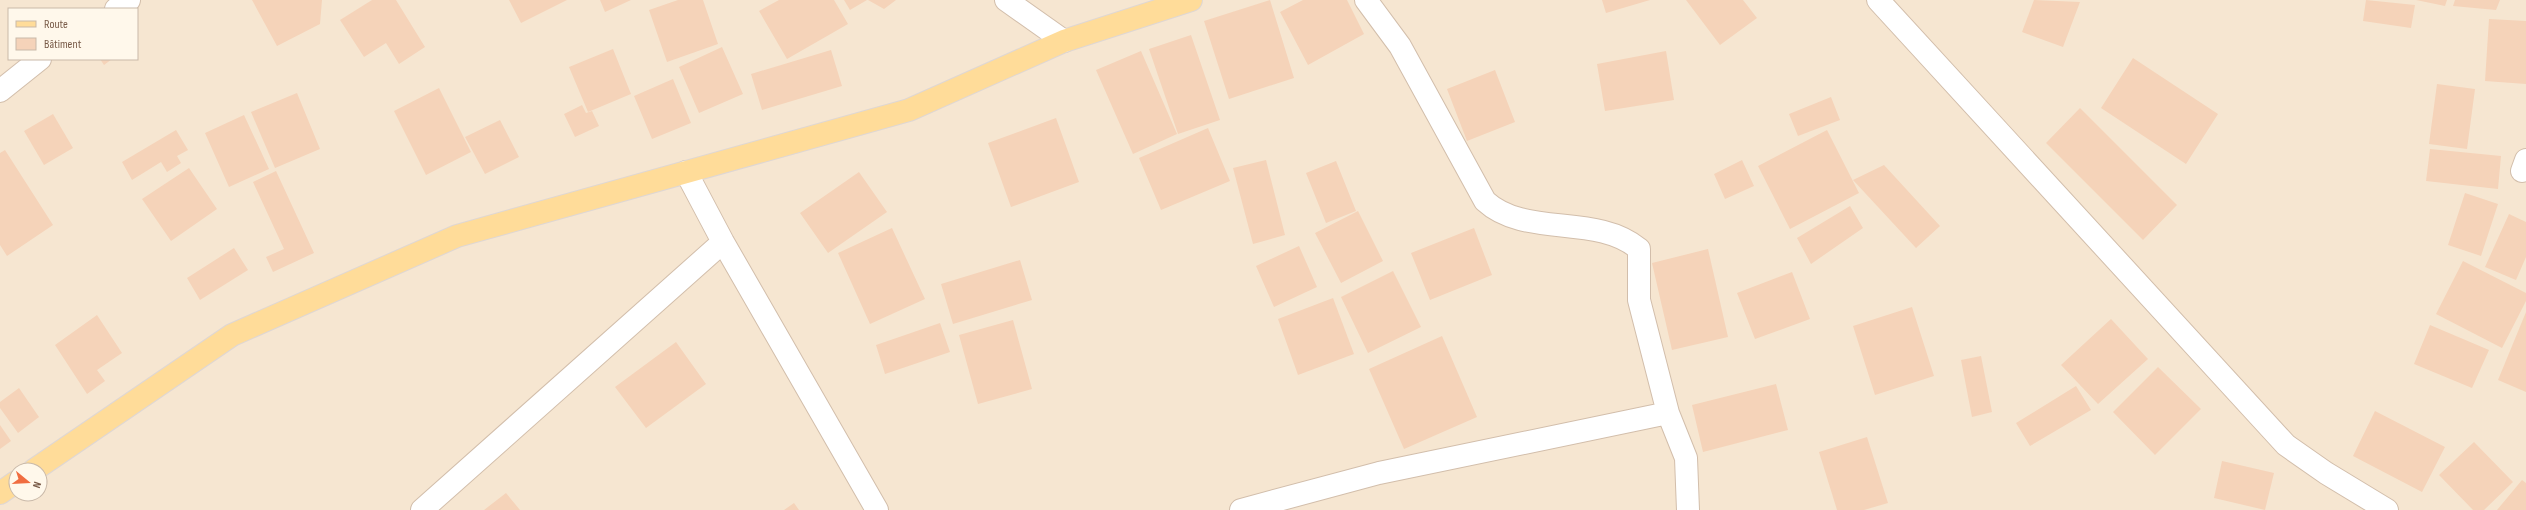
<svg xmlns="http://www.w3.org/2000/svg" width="2526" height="510" font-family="'Sofia Sans Condensed',sans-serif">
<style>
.residential{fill:#f6e6d1;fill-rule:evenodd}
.building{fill:#f5d3b9}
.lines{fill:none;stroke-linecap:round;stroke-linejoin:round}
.minor-casing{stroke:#d2beab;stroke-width:24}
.major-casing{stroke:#dfd7d3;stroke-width:24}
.minor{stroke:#fff;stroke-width:22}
.major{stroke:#ffdc99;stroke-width:22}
</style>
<rect width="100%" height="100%" fill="#fef4e3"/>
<path class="residential" d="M0 0H2526V510H0ZM9 9H137V59H9ZM16 470H40V494H16Z"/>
<path class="building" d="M252 0H322L320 24 277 46Z
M372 0H396L425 47 399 64 386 43 364 57 340 20Z
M509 0H567L521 23Z
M600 0H631L605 12Z
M678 0H703L718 44 667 62 649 10Z
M779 0H834L848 24 787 59 759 11Z
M844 0H867L850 10Z
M868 0H896L884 9Z
M1270 0 1294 78 1229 99 1204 21Z
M1303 0H1347L1364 34 1308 65 1280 12Z
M1602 0H1650L1606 13Z
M1686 0H1743L1757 18 1720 45Z
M2034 0 2080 2 2063 47 2022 32Z
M2366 0 2415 5 2411 28 2363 21Z
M2416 0H2447L2445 6Z
M2455 0H2500L2496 10 2453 6Z
M2489 19 2526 21V84L2485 81Z
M1191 35 1220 120 1178 134 1149 49Z
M722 47 743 94 699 113 679 67Z
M613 49 631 94 588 112 569 67Z
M831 50 842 86 762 110 751 74Z
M1141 51 1177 134 1133 154 1096 70Z
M1666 51 1674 100 1605 111 1597 64Z
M2133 58 2218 114 2186 164 2101 108Z
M100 59H112L104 65Z
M1495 70 1515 122 1467 141 1447 89Z
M673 79 691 123 652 139 634 96Z
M2437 84 2475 89 2467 149 2429 144Z
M439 88 471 152 426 175 394 111Z
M297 93 320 149 275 168 251 112Z
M1831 97 1840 120 1798 136 1789 114Z
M582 105 586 113 592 111 599 126 575 137 564 114Z
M2080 108 2177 205 2143 240 2046 143Z
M53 114 73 148 44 165 24 131Z
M244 115 269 169 229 187 205 133Z
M1056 118 1079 182 1011 207 988 143Z
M500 120 519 157 485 174 465 137Z
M1208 128 1230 181 1161 210 1139 158Z
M176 130 188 150 177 156 181 163 167 172 161 162 132 180 122 162Z
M1827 130 1859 193 1790 229 1758 166Z
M2430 149 2501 156 2498 189 2426 181Z
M5 150 53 225 7 256 0 245V153Z
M1266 160 1285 235 1253 244 1233 168Z
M1742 160 1754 186 1725 199 1714 174Z
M1336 161 1356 211 1326 223 1306 173Z
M1884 165 1940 226 1916 248 1853 180Z
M189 168 217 209 171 241 142 199Z
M276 171 314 253 273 272 266 257 284 249 253 182Z
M859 172 887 212 828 253 800 213Z
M2465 193 2498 204 2481 256 2448 245Z
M1850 206 1863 228 1811 264 1797 238Z
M1358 211 1383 261 1341 283 1315 233Z
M2509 214 2526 222V257L2516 280 2485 267Z
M892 228 925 299 870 324 838 253Z
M1474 228 1492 275 1430 300 1411 253Z
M1299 246 1317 287 1274 307 1256 266Z
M234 248 248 270 200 300 187 278Z
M1708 249 1728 337 1672 350 1652 263Z
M1020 260 1032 300 953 324 941 284Z
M2463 261 2526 293V301L2502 348 2436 314Z
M1393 271 1421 327 1368 353 1341 297Z
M1792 272 1810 319 1755 339 1737 293Z
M1333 298 1354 354 1298 375 1278 319Z
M1912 307 1934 376 1875 395 1853 326Z
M2526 312V392L2498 380Z
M97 315 122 353 97 370 105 381 87 394 55 345Z
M2111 319 2148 359 2098 404 2061 365Z
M1013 320 1032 389 978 404 959 335Z
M940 323 950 352 885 374 876 345Z
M2430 325 2489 350 2472 388 2414 364Z
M1442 336 1477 417 1404 449 1369 369Z
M676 342 706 384 646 428 615 387Z
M1981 356 1992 412 1972 417 1961 360Z
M2158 367 2201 409 2155 455 2113 412Z
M1776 384 1788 430 1703 452 1692 405Z
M2076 386 2091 410 2030 446 2016 423Z
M19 388 39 417 18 433 0 408V402Z
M2375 411 2445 447 2422 492 2353 456Z
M0 425 11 441 0 449Z
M1867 437 1888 503 1864 510H1837L1819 452Z
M2474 442 2513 482 2484 510H2473L2439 475Z
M2222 461 2274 473 2265 510 2214 498Z
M2522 480 2526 483V510H2497Z
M506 493 520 510H484Z
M794 503 799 510H784Z"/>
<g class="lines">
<defs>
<path id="minor" d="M1006 0 1064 41
M1366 0 1400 46 1485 201C1525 238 1596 213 1639 249V300L1668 413 1686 458 1688 510
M1878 0 2286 445 2326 473 2387 510
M116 9 129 0
M0 91 40 59
M2522 171 2526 160
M686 172 723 242 877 510
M422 510 723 242
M1241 510 1379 473 1668 413"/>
<path id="major" d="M34 470 232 335 457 236 909 110 1064 41 1191 0
M0 493 16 482"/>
</defs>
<use href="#minor" class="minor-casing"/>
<use href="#major" class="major-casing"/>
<use href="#minor" class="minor"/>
<use href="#major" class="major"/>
</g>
<rect x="8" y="8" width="130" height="52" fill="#fff8eb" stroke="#c9b9a9"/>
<rect x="16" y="21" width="20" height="6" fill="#ffdc99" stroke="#c9b9a9"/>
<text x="44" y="28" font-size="12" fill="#785a47">Route</text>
<rect x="16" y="38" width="20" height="12" fill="#f5d3b9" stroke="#c9b9a9"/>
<text x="44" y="48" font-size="12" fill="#785a47">Bâtiment</text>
<g transform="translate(28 482) rotate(108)"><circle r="19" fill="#fff8eb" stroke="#c9b9a9"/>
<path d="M0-3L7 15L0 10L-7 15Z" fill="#f06d40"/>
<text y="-6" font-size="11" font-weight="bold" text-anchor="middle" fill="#785a47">N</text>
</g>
</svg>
